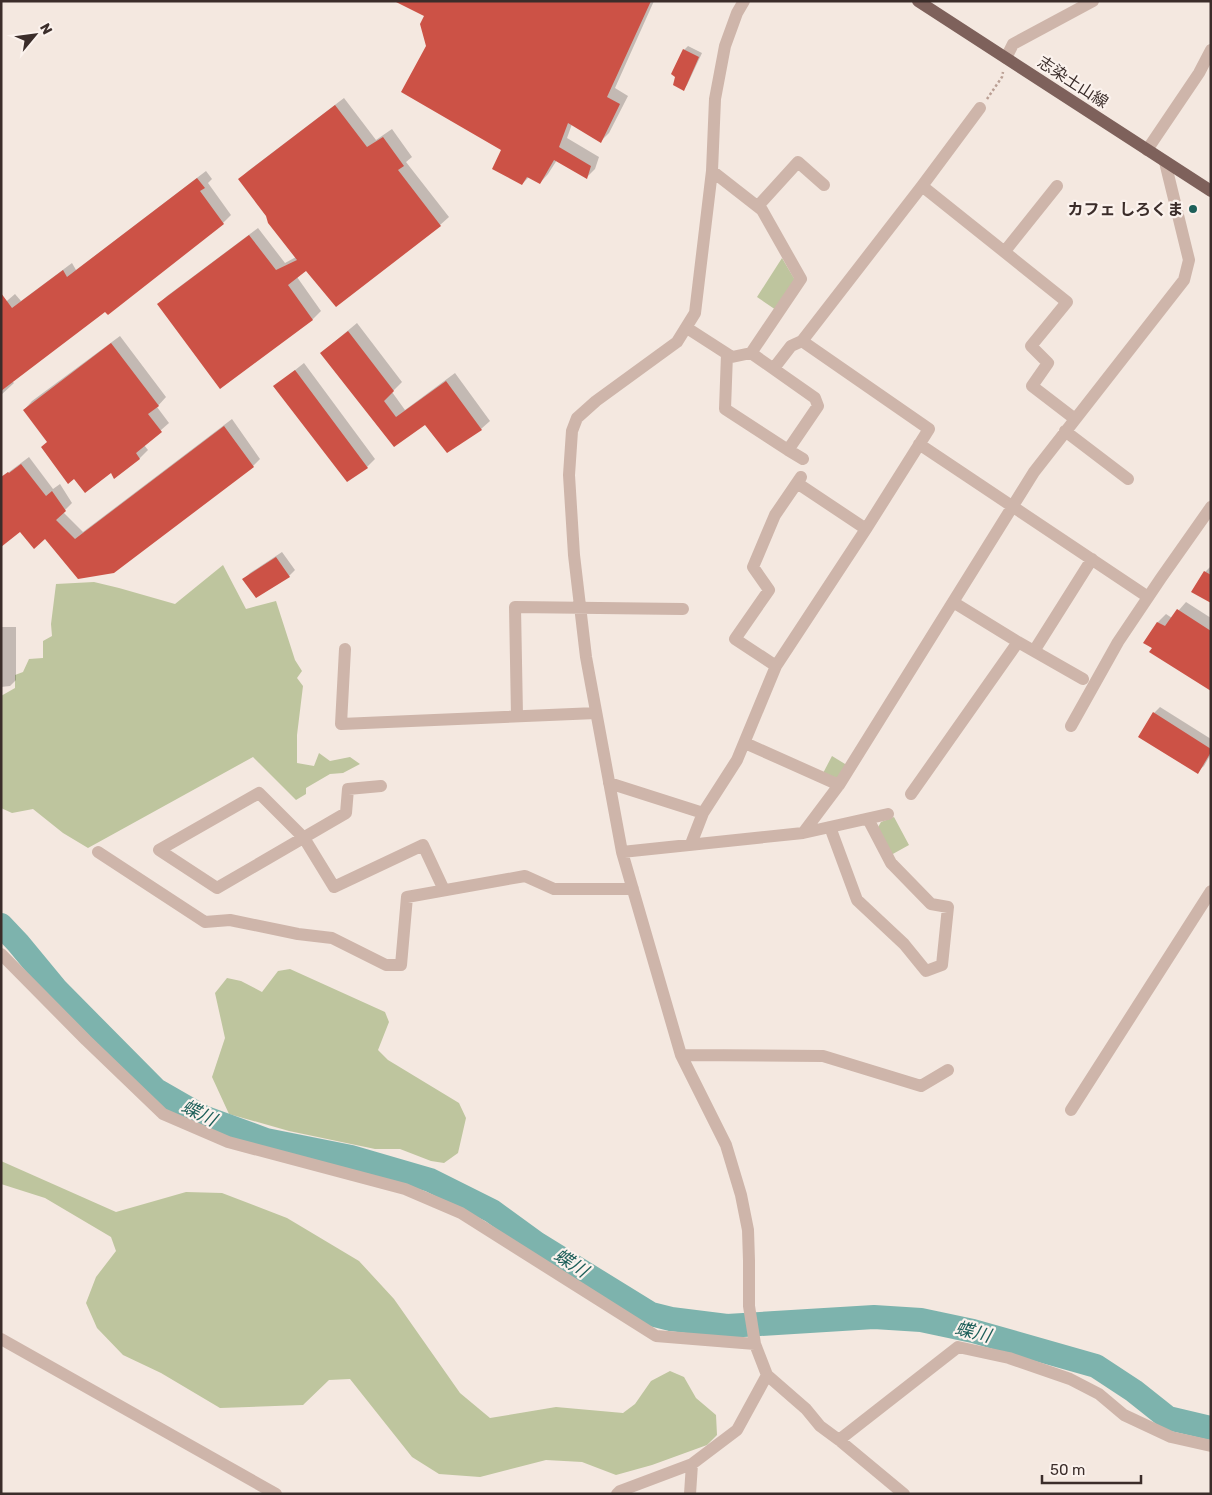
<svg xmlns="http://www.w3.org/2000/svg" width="1212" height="1495" font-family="Rubik,'Noto Sans JP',sans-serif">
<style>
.green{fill:#bec59e}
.shadow{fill:#0003}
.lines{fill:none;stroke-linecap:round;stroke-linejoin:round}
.river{stroke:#7db3ad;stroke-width:24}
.building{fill:#cc5246}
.path{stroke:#ba9f94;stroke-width:2.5;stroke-dasharray:2.5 2.5;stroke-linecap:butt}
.minor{stroke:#ceb5aa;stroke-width:12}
.major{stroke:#7e615b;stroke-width:12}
.poi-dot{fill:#1d5f59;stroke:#fbf2ed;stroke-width:2}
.labels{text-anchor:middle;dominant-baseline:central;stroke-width:4.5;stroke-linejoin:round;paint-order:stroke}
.street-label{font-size:16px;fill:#3b2d2a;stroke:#fbf2ed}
.poi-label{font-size:16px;font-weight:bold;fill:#3b2d2a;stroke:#fbf2ed;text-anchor:end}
.water-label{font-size:18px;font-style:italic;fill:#1d5f59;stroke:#fbf2ed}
</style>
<rect width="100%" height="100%" fill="#f4e8e0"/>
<path class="green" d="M782 258 795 280 776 310 757 297Z
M223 565 246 609 276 601 295 660 302 671 297 678 303 686 297 735V763L314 766 319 753 330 761 350 757 360 764 343 773 330 774 306 788V794L296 800 253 757 88 848 63 833 33 809 12 813 1 808V696L15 688V675L23 672 29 659 43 658V641L52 636 51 624 56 584 94 582 119 588 175 604Z
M832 756 850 767 839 785 821 777Z
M894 817 909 845 891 855 877 829 881 822Z
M290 969 385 1012 389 1022 378 1050 388 1060 459 1103 466 1118 458 1153 444 1163 431 1161 400 1149H375L289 1131 229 1114 212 1077 225 1038 215 993 227 978 241 981 262 992 278 971Z
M1 1161 116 1212 186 1192 222 1193 287 1218 359 1261 394 1299 460 1393 490 1418 556 1407 623 1413 635 1404 651 1381 670 1371 684 1377 696 1398 716 1415 717 1435 707 1445 652 1465 616 1475 582 1462 546 1460 480 1477 439 1474 412 1457 350 1379 329 1380 303 1405 220 1408 161 1373 123 1355 97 1328 86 1303 96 1277 116 1251 111 1237 45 1198 1 1184Z"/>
<path class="shadow" d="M412 1H654L615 88 628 96 609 133 601 141 572 124 567 138 599 157 595 169 587 177 557 160 548 174 540 183 529 177 522 184 503 149 427 46 425 15Z
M688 46 702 53 687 85 684 89V50Z
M344 98 376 140 392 129 412 157 406 162 449 217 440 225 336 305 306 269 297 277 321 311 313 319 220 387 159 304 167 296 258 228 285 263 296 257 240 179 248 171Z
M206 171 212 179 208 183 231 215 223 223 12 381 14 383 1 395V306L15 294 21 301 72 263 76 270Z
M357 323 402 382 392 392 405 410 455 373 490 421 481 429 447 452 425 423 394 446 321 353Z
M120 336 166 397 157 407 169 423 144 445 148 450 140 458 115 477 111 471 48 442 24 410 32 401Z
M304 363 375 459 367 467 275 386Z
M232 419 260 459 253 466 113 572 45 538 20 530 1 478 29 457 53 489 60 484 72 503 63 512 83 532Z
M282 552 295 570 289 576 256 597 244 579 250 573Z
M1211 566V602L1205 572Z
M1186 602 1211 618V690L1145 643 1158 622 1166 614 1172 618Z
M1 627H16V680L10 686 1 687Z
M1160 707 1211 739V754L1204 766 1197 772 1154 713Z"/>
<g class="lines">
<path class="river" d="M1 925 18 943 56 989 156 1090 203 1117 266 1140 351 1157 430 1180 492 1211 536 1243 651 1314 671 1319 727 1326 874 1317 921 1320 973 1331 1096 1366 1134 1391 1168 1418 1211 1428"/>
</g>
<path class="building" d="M394 1H651L607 97 620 104 601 143 568 123 559 147 591 166 587 179 554 160 540 184 527 177 522 185 492 169 501 150 401 92 426 46 420 24 424 16Z
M683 49 699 57 684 91 673 85 675 77 671 74Z
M335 105 367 147 383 137 404 166 398 170 441 226 336 307 306 271 288 285 313 320 220 389 157 304 249 235 276 270 297 260 268 223 266 216 238 179Z
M197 178 205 188 200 191 224 224 108 315 105 312 1 391V293L12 308 63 270 67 277Z
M348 331 394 391 384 401 396 417 446 381 482 430 447 453 425 425 394 447 320 353Z
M111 343 159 406 148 414 162 432 136 453 140 459 114 479 111 473 85 493 74 479 68 484 41 447 47 442 23 410Z
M295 370 368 468 347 482 273 386Z
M224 426 254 467 114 573 78 579 45 539 34 549 20 532 1 547V477L8 472 9 473 21 464 46 496 52 491 66 511 56 520 75 539Z
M276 557 290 577 256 598 242 579Z
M1204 571 1211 575V603L1191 592Z
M1177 609 1211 631V691L1149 652 1152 648 1143 643 1157 622 1165 626Z
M1153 712 1211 749V752L1198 774 1138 737Z"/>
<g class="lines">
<path class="path" d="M987 99 1002 77 1003 72"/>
<path class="minor" d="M744 1 737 13 725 46 715 99 712 171 695 313 677 342 596 401 577 418 572 431 569 475 574 555 586 657 622 852 681 1055 726 1145 741 1195 748 1230 749 1261V1306L755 1344 767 1375 806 1409 820 1426 839 1440 904 1494
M1006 58 1013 44 1093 1
M1147 150 1199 73 1211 50
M712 171 762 210 801 279 751 353
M922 186 1067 302 1031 346 1048 363 1032 386 1075 419
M758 206 798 162 824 185
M1005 251 1057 186
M687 328 732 357 751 353 815 398 818 406 788 450 725 409 727 354
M774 368 791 346 802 341
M1065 431 1128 479
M919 444 1148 597
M788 450 803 459
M797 483 866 529
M953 602 1018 642 1083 679
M345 649 341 724 596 713
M1034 651 1092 559
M776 666 735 639 769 590 753 567 775 515 801 477
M517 716 515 607 683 609
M1071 726 1118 642 1161 578 1211 507
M745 743 839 785
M609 783 703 813
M381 786 348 789 346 813 217 888 159 850 259 793 304 838 334 887 423 845 444 890
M911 794 1018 642
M830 827 857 900 904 944 926 971 942 965 948 907 931 904 891 863 868 819
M803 833 888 814
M691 844 703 813 737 760 776 666 866 529 929 429 802 341 922 186 980 108
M98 852 205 922 230 920 298 934 332 938 386 965H401L407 897 525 876 554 889H633
M622 852 803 833 839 785 1034 472 1184 280 1189 260 1165 162
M1 954 86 1040 163 1114 228 1142 405 1189 461 1213 656 1336 755 1344
M681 1055 823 1056 921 1086 948 1070
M1071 1110 1211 891
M1 1339 276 1494
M839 1440 958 1347 1009 1358 1070 1379 1099 1394 1124 1415 1171 1437 1211 1446
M617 1494 620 1491 692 1464 737 1430 767 1375
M690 1494 692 1464"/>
<path class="major" d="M918 1 1211 191"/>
</g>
<circle class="poi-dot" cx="1193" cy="209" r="5"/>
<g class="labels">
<g class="street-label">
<text transform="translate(1073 82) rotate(33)">志染土山線</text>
</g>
<g class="poi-label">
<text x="1183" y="209">カフェ しろくま</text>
</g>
<g class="water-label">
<text transform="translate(199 1113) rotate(26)">蝶川</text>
<text transform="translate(571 1263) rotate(33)">蝶川</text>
<text transform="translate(973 1332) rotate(14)">蝶川</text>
</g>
</g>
<rect width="1212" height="1495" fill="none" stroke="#3b2d2a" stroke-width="5"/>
<g transform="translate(35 35) rotate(61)" stroke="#fbf2ed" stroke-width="4" paint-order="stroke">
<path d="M0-4L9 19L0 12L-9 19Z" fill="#3b2d2a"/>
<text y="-8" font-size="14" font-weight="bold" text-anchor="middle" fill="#3b2d2a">N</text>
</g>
<path d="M1042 1475v8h99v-8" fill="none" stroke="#3b2d2a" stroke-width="2.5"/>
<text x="1050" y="1475" font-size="15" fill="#3b2d2a" stroke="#fbf2ed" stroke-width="4" paint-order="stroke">50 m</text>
</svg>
